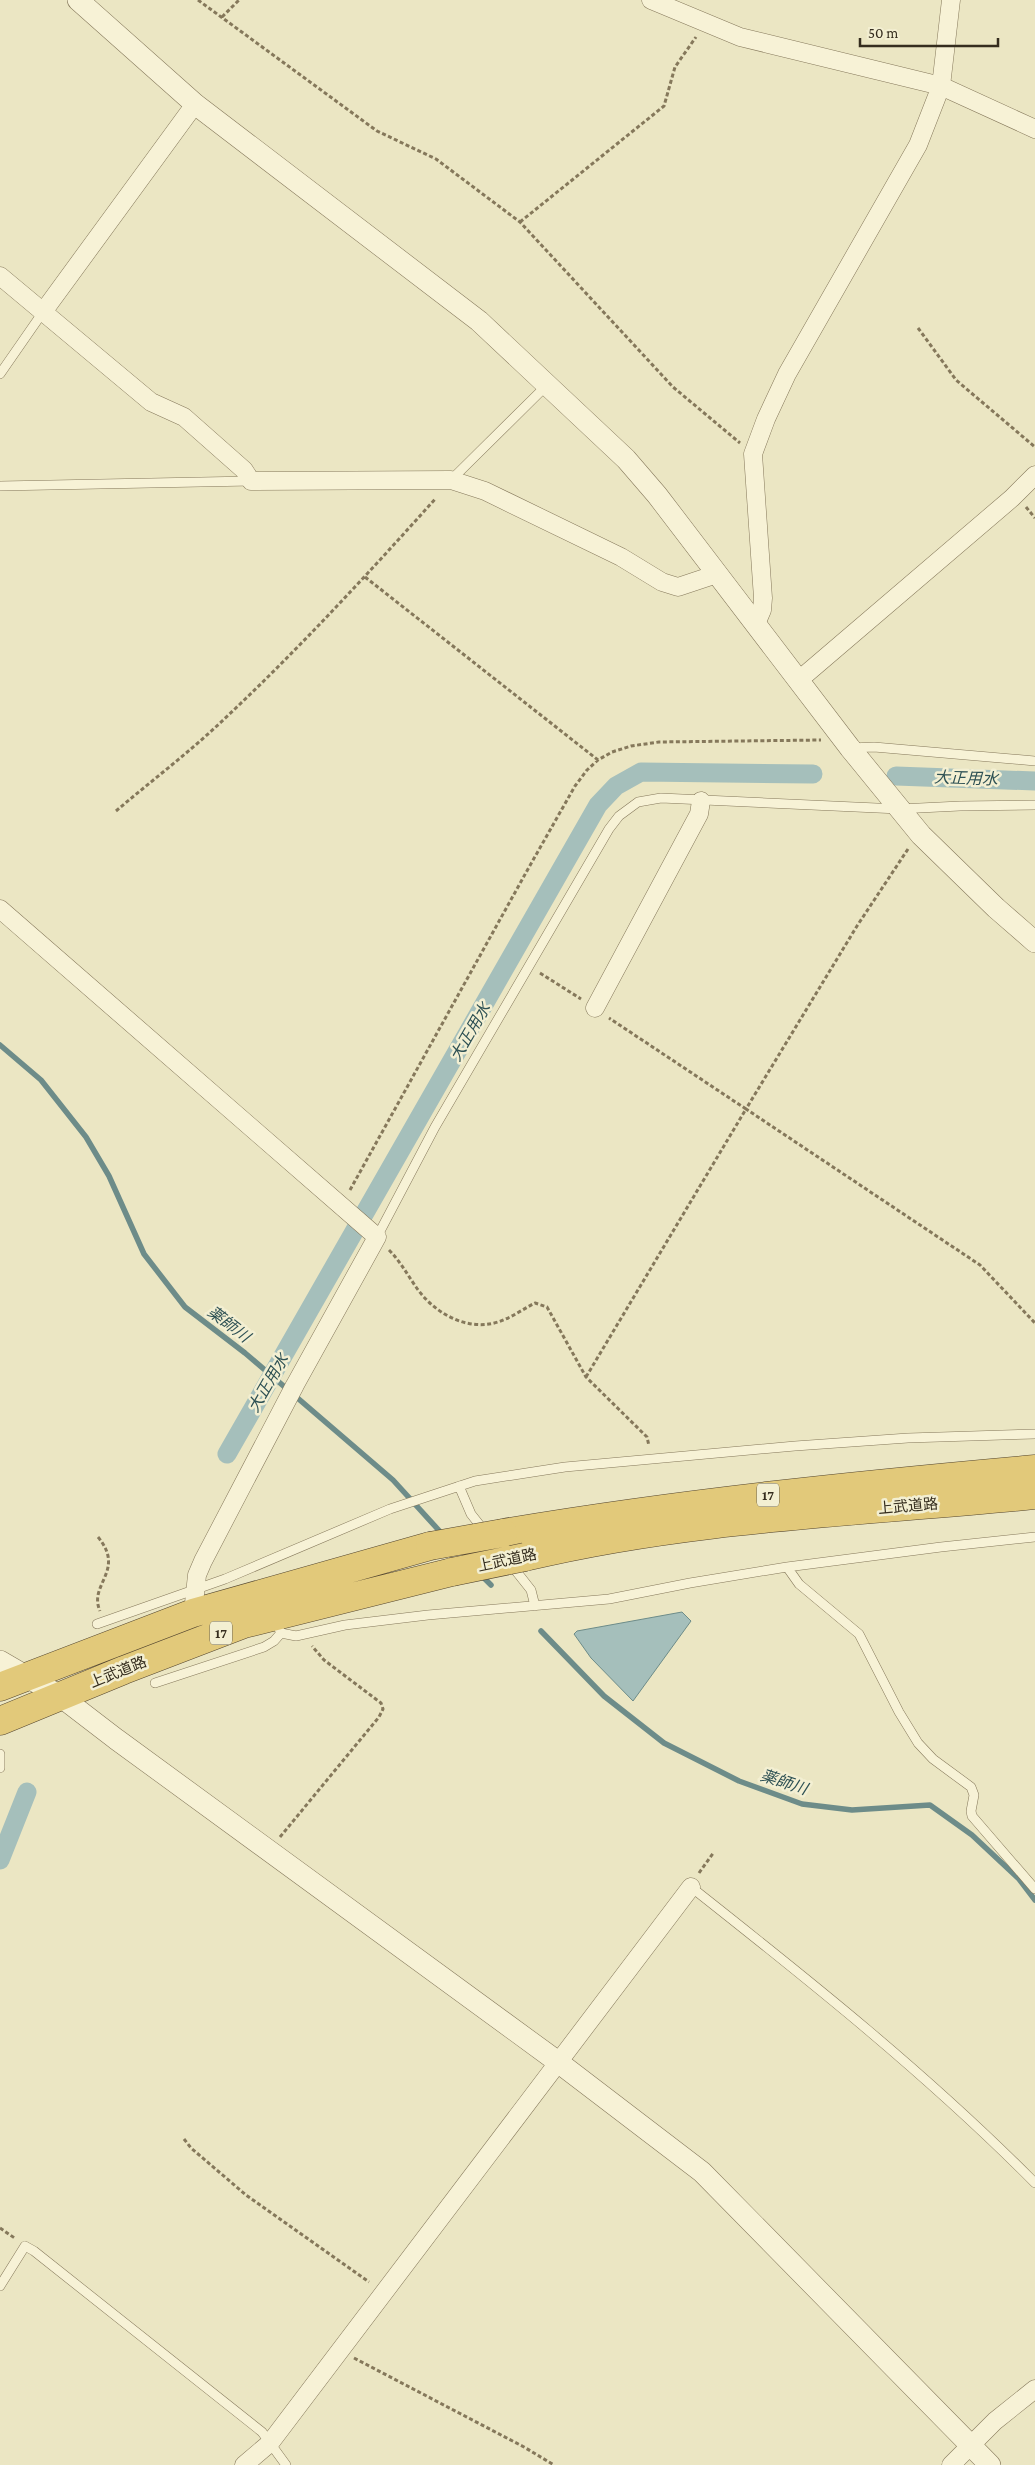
<svg xmlns="http://www.w3.org/2000/svg" width="1035" height="2465" font-family="'Crimson Pro','Noto Sans JP',serif">
<style>
.water{fill:#a5bfbb;stroke:#6d8c89}
.lines{fill:none;stroke-linecap:round;stroke-linejoin:round}
.stream{stroke:#6d8c89;stroke-width:5.5}
.canal{stroke:#a5bfbb;stroke-width:19}
.service-casing{stroke:#85785b;stroke-width:10}
.minor-casing{stroke:#85785b;stroke-width:19}
.tertiary-casing{stroke:#85785b;stroke-width:22}
.trunk-casing{stroke:#53452f;stroke-width:29}
.path{stroke:#85785b;stroke-width:3;stroke-dasharray:4 2.5;stroke-linecap:butt}
.service{stroke:#f7f2d6;stroke-width:9}
.minor{stroke:#f7f2d6;stroke-width:18}
.tertiary{stroke:#f7f2d6;stroke-width:21}
.trunk{stroke:#e2c97a;stroke-width:28}
.trunk-bridge-casing{stroke:#53452f;stroke-width:29;stroke-linecap:butt}
.trunk-bridge{stroke:#e2c97a;stroke-width:28}
.labels{text-anchor:middle;dominant-baseline:central;stroke-width:5;stroke-linejoin:round;paint-order:stroke}
.shield{fill:#f3efd2;stroke:#6e6754;stroke-width:1}
.shield-label{font-size:14px;font-weight:bold;fill:#352d1e}
.street-label{font-size:15px;fill:#352d1e;stroke:#f3efd2}
.water-label{font-size:16px;font-style:italic;fill:#2e5154;stroke:#f3efd2}
</style>
<rect width="100%" height="100%" fill="#ebe6c3"/>
<path class="water" d="M682 1612 691 1621 633 1701 591 1658 574 1634 577 1631Z"/>
<g class="lines">
<path class="stream" d="M0 1045 41 1080 86 1137 109 1176 144 1254 185 1307 245 1353 393 1480 444 1536
M481 1575 491 1585
M541 1631 604 1696 664 1743 739 1781 802 1804 852 1810 930 1805 972 1835 1019 1879 1035 1900"/>
<path class="canal" d="M896 776 1035 781
M227 1454 598 805 616 786 641 772 813 774
M0 1860 27 1792"/>
<defs>
<path id="service" d="M0 374 43 312
M451 480 547 385
M0 486 251 481
M851 748 874 747 1035 761
M377 1237 435 1127 609 829 619 816 638 802 661 798 899 809 960 806 1035 805
M459 1486 471 1514 531 1590 535 1606
M787 1567 799 1584 859 1634 899 1712 918 1743 933 1759 971 1787 974 1795 971 1811 972 1816 1035 1889
M274 1619 281 1633 296 1636 345 1625 428 1615 609 1599 690 1583 787 1567 941 1547 1035 1537
M97 1624 225 1579 390 1509 475 1481 565 1467 795 1446 908 1438 1035 1434
M155 1683 264 1647 274 1641 281 1633
M0 1754V1768
M691 1887C810 1981 928 2075 1035 2183
M0 2286 25 2246 34 2251 262 2432 286 2465"/>
<path id="minor" d="M651 0 740 37 941 86 1035 129
M0 276 151 402 184 417 244 470 251 481 451 480 485 491 621 557 662 582 678 587 717 574
M43 312 195 104
M756 624 762 610 763 598 753 454 766 419 787 374 918 145 941 86 951 0
M799 680 1012 498 1035 475
M0 909 377 1237 295 1385 203 1561 197 1575 193 1613
M595 1008 699 814 701 801
M244 2465 270 2443 691 1887
M951 2465 995 2421 1035 2389"/>
<path id="tertiary" d="M78 0 195 104 479 321 626 459 657 495 850 748 921 835 996 908 1035 942
M0 1661 60 1696 116 1739 558 2062 702 2172 990 2465"/>
<path id="trunk" d="M503 1533C680 1503 857 1485 1035 1469
M525 1557C691 1517 865 1512 1035 1495
M0 1687 193 1613 430 1546
M0 1721 124 1670 244 1624 452 1572"/>
</defs>
<use href="#service" class="service-casing"/>
<use href="#minor" class="minor-casing"/>
<use href="#tertiary" class="tertiary-casing"/>
<use href="#trunk" class="trunk-casing"/>
<path class="path" d="M198 0 377 131 436 159 520 222 673 387 740 443
M222 17 239 0
M520 222 664 106 675 67 696 37
M918 328 956 380 1035 447
M1026 507 1035 518
M365 577 598 760
M116 811C150 782 187 754 220 723 296 652 367 575 436 498
M908 849 857 926 746 1109 980 1265 1035 1323
M540 973 581 999
M350 1190 528 869 575 786 587 770 598 760 612 752 631 746 659 742 821 740
M389 1250C400 1261 407 1274 416 1287 433 1312 466 1332 498 1322 511 1318 523 1309 535 1303L547 1307 586 1377 647 1437 649 1446
M586 1377 746 1109 609 1018
M98 1537C126 1571 88 1584 100 1611
M280 1837 379 1717 383 1709 381 1703 324 1660 312 1646
M699 1873 714 1852
M184 2139 191 2148 246 2195 369 2282
M0 2228 16 2239
M354 2358 524 2447 554 2465"/>
<use href="#service" class="service"/>
<use href="#minor" class="minor"/>
<use href="#tertiary" class="tertiary"/>
<use href="#trunk" class="trunk"/>
<defs>
<path id="trunk-bridge" d="M430 1546 503 1533
M452 1572 525 1557"/>
</defs>
<use href="#trunk-bridge" class="trunk-bridge-casing"/>
<use href="#trunk-bridge" class="trunk-bridge"/>
</g>
<g class="labels">
<g class="shield">
<rect x="757" y="1483.5" width="22" height="23" rx="4"/>
<rect x="210" y="1621.5" width="22" height="23" rx="4"/>
</g>
<g class="shield-label">
<text x="768" y="1495">17</text>
<text x="221" y="1633">17</text>
</g>
<g class="street-label">
<text transform="translate(908 1506) rotate(-5)">上武道路</text>
<text transform="translate(507 1560) rotate(-12)">上武道路</text>
<text transform="translate(118 1672) rotate(-22)">上武道路</text>
</g>
<g class="water-label">
<text transform="translate(966 778) rotate(2)">大正用水</text>
<text transform="translate(470 1032) rotate(-60)">大正用水</text>
<text transform="translate(229 1324) rotate(37)">薬師川</text>
<text transform="translate(268 1383) rotate(-60)">大正用水</text>
<text transform="translate(784 1782) rotate(18)">薬師川</text>
</g>
</g>
<path d="M860 38v8h138v-8" fill="none" stroke="#352d1e" stroke-width="2.5"/>
<text x="868" y="38" font-size="15" fill="#352d1e" stroke="#f3efd2" stroke-width="4" paint-order="stroke">50 m</text>
</svg>
